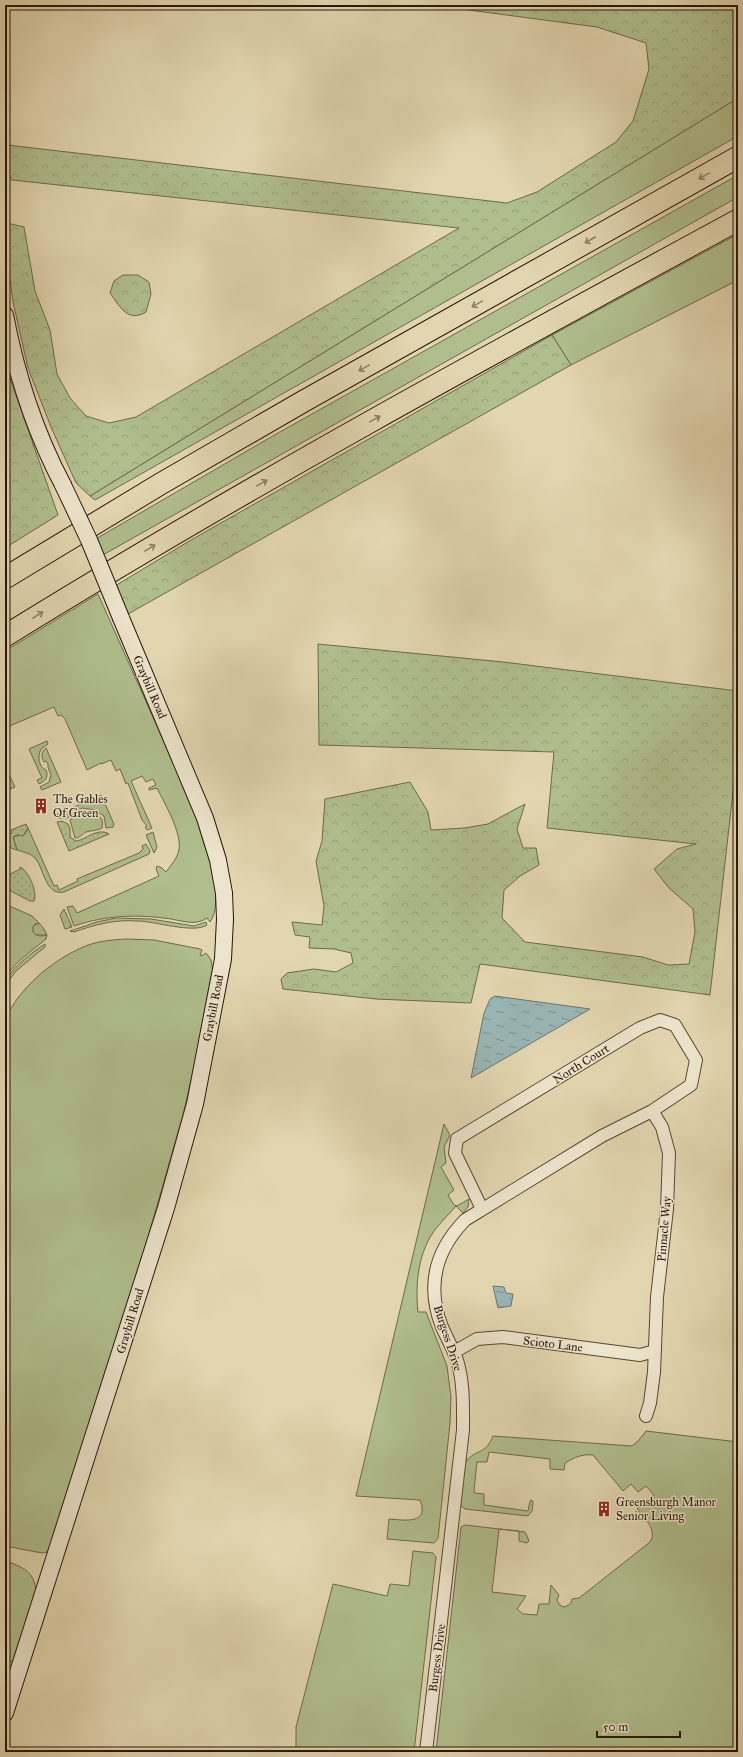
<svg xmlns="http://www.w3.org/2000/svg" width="743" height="1757" font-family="'IM FELL Great Primer',serif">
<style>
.grass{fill:#b0be8d;stroke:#6c6a4b}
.forest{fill:url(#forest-crowns);stroke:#6c6a4b}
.garden{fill:url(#garden-dots);stroke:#6c6a4b}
.water{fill:url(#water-ripples);stroke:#6c7671}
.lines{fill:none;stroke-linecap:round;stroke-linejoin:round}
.street-casing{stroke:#574733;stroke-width:14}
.secondary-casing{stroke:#291709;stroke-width:18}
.highway-casing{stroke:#291709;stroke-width:23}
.street{stroke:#ece4cc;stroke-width:12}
.secondary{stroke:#ece4cc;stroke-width:16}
.highway{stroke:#e2d6b0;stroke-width:21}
.secondary-bridge-casing{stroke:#291709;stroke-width:18;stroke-linecap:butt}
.secondary-bridge{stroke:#ece4cc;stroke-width:16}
.oneway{stroke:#8f8065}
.labels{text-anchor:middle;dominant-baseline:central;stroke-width:3;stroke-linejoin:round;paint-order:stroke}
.street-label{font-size:12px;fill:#291709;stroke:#ece4cc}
.poi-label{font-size:12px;fill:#291709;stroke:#ece4cc;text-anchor:start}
</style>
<defs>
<pattern id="forest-crowns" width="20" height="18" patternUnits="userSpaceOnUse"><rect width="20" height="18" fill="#b0be8d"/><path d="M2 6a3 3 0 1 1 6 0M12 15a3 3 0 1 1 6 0" fill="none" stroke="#97a378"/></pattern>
<pattern id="garden-dots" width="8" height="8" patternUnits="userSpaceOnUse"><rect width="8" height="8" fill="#b0be8d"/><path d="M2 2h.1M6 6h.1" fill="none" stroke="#97a378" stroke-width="1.8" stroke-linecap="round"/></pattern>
<pattern id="water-ripples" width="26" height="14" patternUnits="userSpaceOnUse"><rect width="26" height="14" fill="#99b6b6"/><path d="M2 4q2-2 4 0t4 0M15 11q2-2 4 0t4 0" fill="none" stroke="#7d9392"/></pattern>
</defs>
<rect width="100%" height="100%" fill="#e2d6b0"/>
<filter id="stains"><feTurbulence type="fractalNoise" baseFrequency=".005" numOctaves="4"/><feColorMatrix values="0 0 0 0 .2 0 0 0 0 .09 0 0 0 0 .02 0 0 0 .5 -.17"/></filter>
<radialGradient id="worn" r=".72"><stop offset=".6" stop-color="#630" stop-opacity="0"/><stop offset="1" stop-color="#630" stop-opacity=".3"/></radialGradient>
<path class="grass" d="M738 98V136L95 500 90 496Z
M738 175V197L101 556 94 540 271 437Z
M738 234V280L571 365 552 335Z
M98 594 189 798C199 823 228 898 210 922L207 918C196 926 183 921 171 919 137 914 107 915 74 926L67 907 73 906 77 913 159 876 156 869 157 866 162 868 166 872C171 865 177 859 179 850 182 833 165 804 157 788L149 790V788L156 785 153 779 146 782 142 776 131 781 152 828 147 830 145 827 147 826 142 820 128 783 126 784 120 769 116 771 111 760 101 764V763L87 770 65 719 61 715 58 716 54 707 5 728V651Z
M47 741 48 744 41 749C37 757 39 767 46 770 49 778 45 781 39 784L37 780 42 778 29 749Z
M46 748 61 782 42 790 40 787 49 782 51 775 48 767V764L46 761 44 762C41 757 41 752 46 748Z
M5 766 15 787 5 791Z
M101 795 114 824 113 827 106 828 104 816 95 810 82 808 67 818H57L56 815Z
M84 811C94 815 105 813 102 828 97 831 92 830 86 832 82 834 80 838 75 838L70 820 79 812Z
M28 828 54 886 57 885 59 890 78 881 77 879 139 853 143 849 142 846 146 844 150 851 149 854 64 892C45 896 44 868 35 858 30 853 23 852 17 850L13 837 25 834Z
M153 832 157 847 154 853 146 835Z
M5 904 32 916 39 923 35 924 33 932C36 936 41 937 47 935L46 939 20 960 5 976Z
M116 918 151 919 194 926 206 922 207 925C193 934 155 921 137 921 116 919 94 925 74 932L70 931 97 922Z
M126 939 154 940 200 949 202 950 200 955 201 956 206 953 211 960 213 973 198 1049 183 1115 146 1244 51 1544 48 1552 42 1553 5 1546V1019C20 988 50 962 81 948 95 941 111 940 126 939Z
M45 944V947L16 971 5 986C5 972 34 951 45 944Z
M444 1124 450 1135 444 1147 446 1163 441 1167 454 1190 448 1195 454 1205 457 1206 469 1199 468 1207 463 1213 456 1206C450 1213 443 1220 437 1227 418 1251 415 1283 418 1312H426L447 1366 451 1397 450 1423 438 1539 434 1543 387 1539 389 1519C404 1520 430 1525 420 1500L356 1496Z
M646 1431 738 1442V1752H436L461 1527 465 1525 525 1532 529 1541 527 1543 519 1541V1531L499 1529 492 1592 526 1596 517 1609 523 1614 537 1615 539 1604H549L551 1585 559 1595 557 1600 559 1604 563 1607C569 1606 571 1604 572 1599L579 1598 583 1595 650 1542C658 1530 644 1518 637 1509L654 1495 646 1486 638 1492 631 1484 623 1491 593 1455C582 1454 575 1457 565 1463L564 1470 550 1469V1459L489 1452 487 1462H477L474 1491 475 1493 484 1494V1505L528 1511 530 1501 532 1500 533 1502 532 1511 528 1516 465 1509 460 1505C462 1495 461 1466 468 1459 478 1449 486 1454 493 1436L632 1446 639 1440Z
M413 1551 433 1553 436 1557 414 1752H296V1727L333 1584 387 1596 390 1584 409 1586Z
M5 1560C22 1568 33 1569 36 1590L14 1661 6 1662Z"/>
<path class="forest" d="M431 5H738V98L90 496 76 483 51 427 28 368 13 302 5 241V226L7 223 24 227 35 291 50 330 57 374 70 398 86 416 109 423 136 417 459 228 12 180 5 168V146L7 145 507 203 537 192 616 142 633 121 649 69 646 43 597 27Z
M123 275H138L149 282 151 294 146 312C128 323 120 307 110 293L114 281Z
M552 335 571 365 128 614 115 586 191 540Z
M5 364 58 515 5 548Z
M318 644 503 662 738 691V748L710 995 480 964 471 1003 376 999 283 989 281 979 287 973 314 969 336 972 353 963 351 953 334 949 309 948 310 937 295 935 292 922 322 925 324 906 316 861 322 841 325 799 410 782 428 812 431 830 465 828 488 824 525 804 517 829 523 848H536L539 865 520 876 504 890 502 918 525 942 643 957 668 965 689 964 695 932 693 909 669 888 654 869 677 849 696 844 547 828 554 752 319 745Z"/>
<path class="garden" d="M62 821 68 824 70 829V837L76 841C85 840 98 827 109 834L69 851 57 822Z
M26 824 28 828 23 836 17 835 13 837 17 850C9 848 5 845 5 836L12 833 11 830Z
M20 867C28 870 38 892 34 901H30L5 888 6 873 7 872 9 875 20 869Z
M64 909 72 927 65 929 60 915Z
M39 923 44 929 47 935H36L33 932V926Z"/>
<path class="water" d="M495 996 590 1009 471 1078 484 1013 490 999Z
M493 1286 504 1287 506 1293 513 1294 511 1306 498 1308Z"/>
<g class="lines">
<defs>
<path id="street" d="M454 1352 477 1339 503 1337 640 1355 655 1351
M646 1416 650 1403 654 1372 657 1297 667 1209 669 1153 662 1127 652 1111
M426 1752 463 1430C463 1408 464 1382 457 1360 453 1349 447 1338 442 1327 426 1286 435 1251 465 1220L602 1136 652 1111 691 1085 696 1060 675 1025 660 1020 640 1028 457 1139 455 1153 482 1209"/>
<path id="secondary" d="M5 315C16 373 35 432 63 485
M5 1713 166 1208 195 1104 223 959 225 919 224 893 218 860 205 818 121 618"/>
<path id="highway" d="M5 578 162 483 304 401 738 157
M5 636C244 488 491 354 738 220"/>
</defs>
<use href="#street" class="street-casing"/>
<use href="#secondary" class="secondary-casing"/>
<use href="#highway" class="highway-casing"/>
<use href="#street" class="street"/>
<use href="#secondary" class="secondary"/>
<use href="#highway" class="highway"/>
<defs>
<path id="secondary-bridge" d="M63 485 89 540 121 618"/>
</defs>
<use href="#secondary-bridge" class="secondary-bridge-casing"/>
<use href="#secondary-bridge" class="secondary-bridge"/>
</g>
<defs><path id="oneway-shaft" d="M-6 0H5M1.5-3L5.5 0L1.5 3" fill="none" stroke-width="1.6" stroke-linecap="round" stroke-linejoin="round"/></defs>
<g class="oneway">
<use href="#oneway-shaft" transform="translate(704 176) rotate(151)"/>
<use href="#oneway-shaft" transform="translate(590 240) rotate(150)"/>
<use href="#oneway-shaft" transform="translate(477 304) rotate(151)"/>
<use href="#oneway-shaft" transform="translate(364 368) rotate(151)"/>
<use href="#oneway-shaft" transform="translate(375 419) rotate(-29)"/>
<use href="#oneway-shaft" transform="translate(262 483) rotate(-29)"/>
<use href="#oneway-shaft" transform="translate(150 548) rotate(-31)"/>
<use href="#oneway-shaft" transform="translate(38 615) rotate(-32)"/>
</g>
<defs>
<symbol id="building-bare" viewBox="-9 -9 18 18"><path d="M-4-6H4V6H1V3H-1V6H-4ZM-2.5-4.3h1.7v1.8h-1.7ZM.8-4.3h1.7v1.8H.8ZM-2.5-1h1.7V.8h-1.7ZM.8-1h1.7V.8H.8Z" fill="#8f2418" stroke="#ece4cc" stroke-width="2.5" paint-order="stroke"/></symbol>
</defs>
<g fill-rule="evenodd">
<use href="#building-bare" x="30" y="795" width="22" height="22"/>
<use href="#building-bare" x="593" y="1498" width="22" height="22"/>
</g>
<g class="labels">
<g class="street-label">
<text transform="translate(150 687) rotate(67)">Graybill Road</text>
<text transform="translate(213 1008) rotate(-79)">Graybill Road</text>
<text transform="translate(581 1064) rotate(-32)">North Court</text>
<text transform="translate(664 1229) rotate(-85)">Pinnacle Way</text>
<text transform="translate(130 1321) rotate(-73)">Graybill Road</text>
<text transform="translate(448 1338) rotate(72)">Burgess Drive</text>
<text transform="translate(553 1344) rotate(7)">Scioto Lane</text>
<text transform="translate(437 1658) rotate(-83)">Burgess Drive</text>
</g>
<g class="poi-label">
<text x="53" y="799">The Gables<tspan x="53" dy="14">Of Green</tspan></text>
<text x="616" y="1502">Greensburgh Manor<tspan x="616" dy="14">Senior Living</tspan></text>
</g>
</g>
<rect width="743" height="1757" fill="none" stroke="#e2d6b0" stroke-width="20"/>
<rect x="6" y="6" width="731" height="1745" fill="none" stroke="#291709" stroke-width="2"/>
<rect x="10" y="10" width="723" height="1737" fill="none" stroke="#291709"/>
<path d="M597 1731v6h83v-6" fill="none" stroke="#291709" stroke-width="2"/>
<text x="603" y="1731" font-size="12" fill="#291709" stroke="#ece4cc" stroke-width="3" paint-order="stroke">50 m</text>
<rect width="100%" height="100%" filter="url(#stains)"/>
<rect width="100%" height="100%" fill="url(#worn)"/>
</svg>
